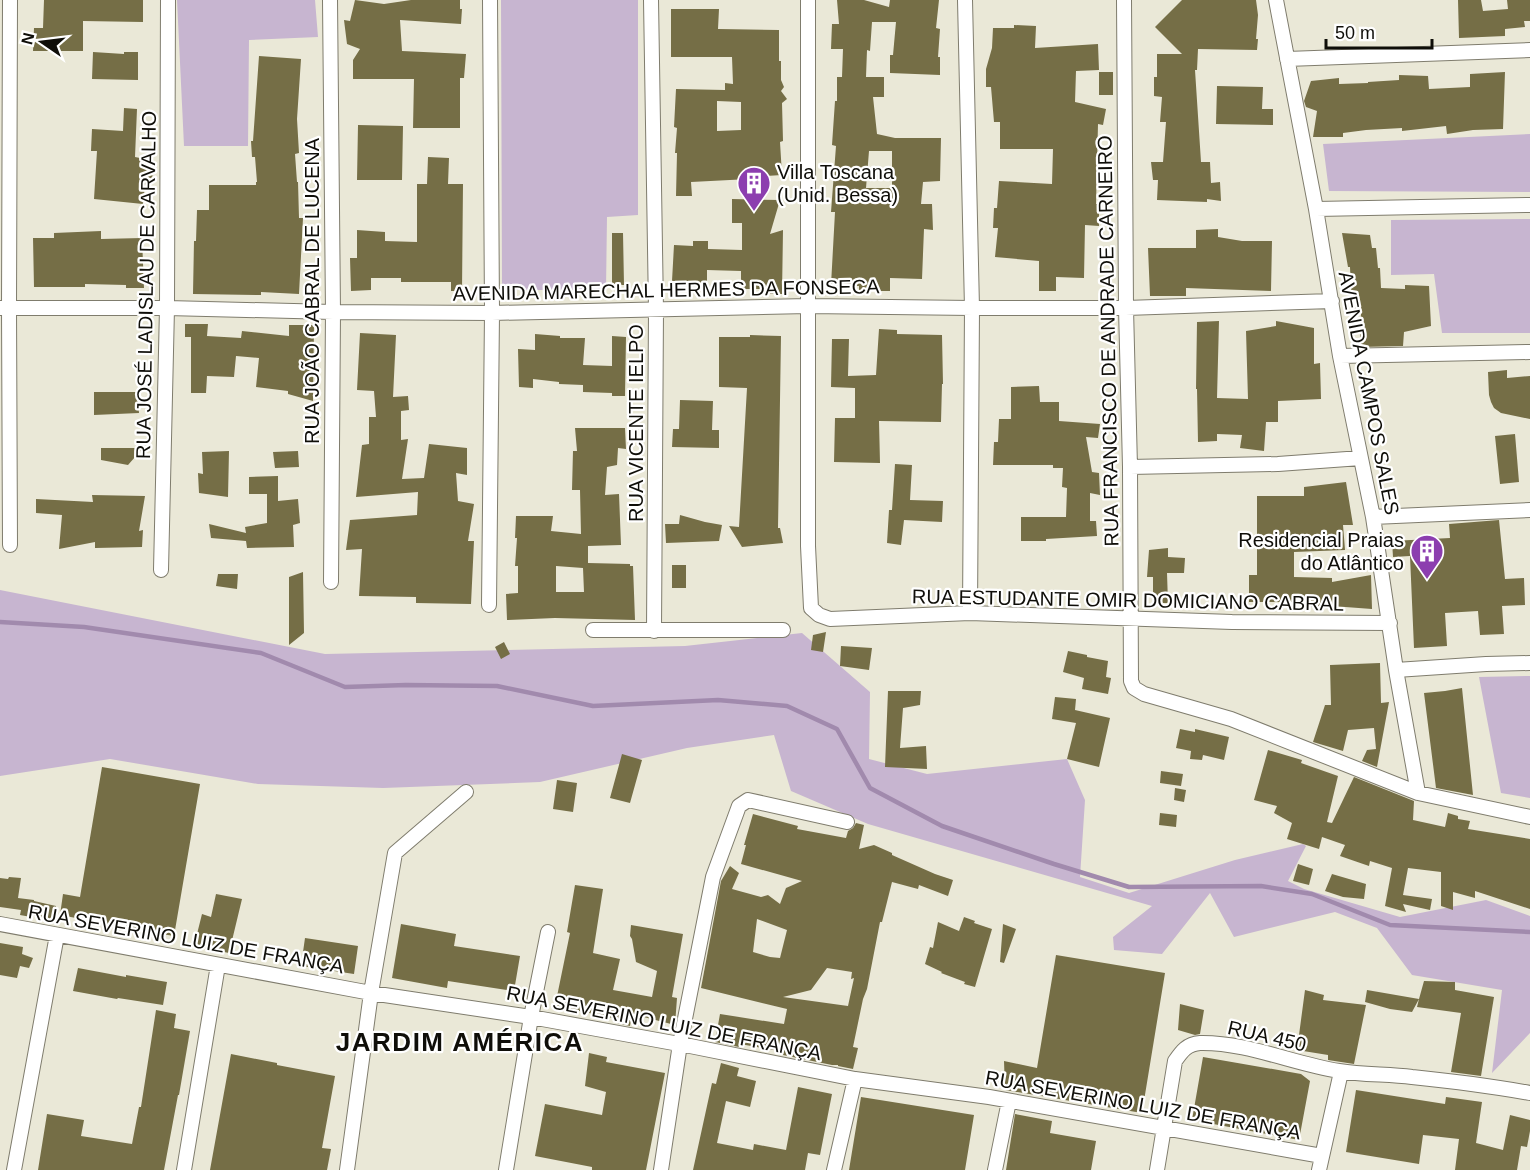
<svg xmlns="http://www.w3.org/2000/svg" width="1530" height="1170" font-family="Helvetica,sans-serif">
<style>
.green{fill:#c7b5d0}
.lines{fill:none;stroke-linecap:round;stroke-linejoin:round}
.stream{stroke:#a18aad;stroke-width:4.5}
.building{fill:#756e46;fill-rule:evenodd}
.street-casing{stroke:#7f7c6d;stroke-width:16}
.street{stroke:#fff;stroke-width:14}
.labels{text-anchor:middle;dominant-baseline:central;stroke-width:4.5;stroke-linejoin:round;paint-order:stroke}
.poi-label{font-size:20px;fill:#0f0e09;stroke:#fff;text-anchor:start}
.street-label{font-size:20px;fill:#0f0e09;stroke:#fff}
.district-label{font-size:26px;font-weight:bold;letter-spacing:1.5px;fill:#0f0e09;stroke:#fff}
</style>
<rect width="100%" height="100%" fill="#eae8d7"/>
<path class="green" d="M177 0H315L318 37 249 40 248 146H184Z
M501 0H638V215L607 217 606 290H502Z
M1530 134V192L1329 191 1323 144Z
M1530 219V333H1442L1434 274 1391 275V220Z
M0 590 325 654 685 646 802 633 870 692 869 759 927 774 1067 759 1085 800 1080 877 1129 893 1235 860 1303 844 1306 846 1288 881 1304 889 1400 917 1486 900 1530 916V1033L1492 1073 1502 990 1412 975 1377 928 1335 912 1234 937 1210 893 1162 954 1114 950 1113 937 1152 906 868 824 791 791 774 735 687 748 540 782 383 788 258 784 110 759 0 776Z
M1530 676V798L1501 793 1479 677Z"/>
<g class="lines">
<path class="stream" d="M0 622 84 627 261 653 345 687 406 685 497 686 593 706 718 700 787 706 837 729 870 788 942 826 1054 864 1129 887 1261 886 1312 894 1390 925 1530 932"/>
</g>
<path class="building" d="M44 0H143V22L83 21V51H33L34 28H43Z
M355 0 384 4 411 0H460V9H462L461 24 400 20 402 51 466 54 464 78H460V128H413L414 79H353V60L360 49 347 44 344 20 350 21Z
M837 0H864L889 7 890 0H939L936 28 940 29 938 57H940V75L890 73V55H893L896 22H872L870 51 867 50 866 77H884V97H873L877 134 895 138H941L940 181 923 182 921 204H932L933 230 924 229 922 279 890 278V291H859V286L831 285 835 212H831L836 146 832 145 835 101H837V77H842L843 49H831L832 24H839ZM869 151H892V188H866Z
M1182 0H1256L1258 15 1256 39H1258L1257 50 1198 49 1197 70H1195L1201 162H1210L1211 183 1220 182 1221 201 1207 199V202L1157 200 1158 180H1153L1151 162H1163L1166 122H1160L1162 97 1154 96V77H1157V54H1182L1155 27Z
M1458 0H1481L1483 11 1508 9 1507 0H1530V21H1524L1525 27 1505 29V36L1459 38Z
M671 9H719L718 29 779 30V61H781V80L784 87 781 91 787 99 782 103 783 141 780 142 782 175 766 176 767 178 691 182 692 196H676L677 153H675L677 128 674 127 676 89 725 90V83L733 84 732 57H671ZM717 101 741 102V130L717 131Z
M1014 25 1036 26 1035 48 1098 44 1099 70 1076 71 1075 102 1106 109 1103 125 1098 124 1096 204H1099V226L1085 225 1084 278 1056 277V291H1039V261L995 257 998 228H993L994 208H997L999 181 1052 184 1053 149H1000V122H994L991 87H986V69L992 48 993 28H1014Z
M93 52 124 54V52H138V80L92 79Z
M259 56 301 59 297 119 299 153 295 154 297 182H298L299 218H303L299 294 261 292V295L193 294 194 241H196L197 210H209V185H256V182H257L255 157H252L251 141H253Z
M1099 72H1113V95H1099Z
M1505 72 1503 129 1473 130 1447 134 1446 126 1402 131V128L1366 130 1343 133V137H1313L1317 111 1306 107 1304 101 1311 81 1339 78V84L1368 83V82L1399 80V75L1428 76 1429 89 1470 87V74Z
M1217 86 1263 87 1262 109H1273V125L1216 124Z
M124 108 137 109 135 157 140 158V160L154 161 152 179 146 178 143 204 94 199 97 151H91L92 129 123 131Z
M358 125 403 126 402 180H357Z
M428 157 449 158 448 184H463L462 291H451V282H401V278H371V290L351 291 350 258H357V230L385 232V241L417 242V184H427Z
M732 199 780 200 770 234 783 230 782 294H762V289H741V271L707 270V286L693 285V282L672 281 674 245 693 246V241H708V249L742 250V223H732Z
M1218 229V237L1242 241H1272L1271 291 1186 288V296H1150L1148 248H1196V230Z
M101 231V239L142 238 144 288H126V285L85 284V287H34L33 238H54V233Z
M612 233H623L624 285H612Z
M1342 233 1370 235 1372 248H1376L1378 268H1380L1381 288 1405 289V285L1429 286 1431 326 1404 332 1403 346 1360 347 1361 313 1352 315 1350 267H1348Z
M1219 321 1217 398 1248 399 1246 331 1276 326V321L1314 328V364L1320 363 1321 399 1278 401V422H1266L1264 451 1240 448 1242 435 1217 434V441L1198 442 1197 389H1196L1197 322Z
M185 324H208L207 336 241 338 242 331 289 336V325H314L313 401 288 394V391L256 387 259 358 236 356 234 377 207 376 206 393H191V337H185Z
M879 329 897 330V334L942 335 943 384H942L941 422 879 421 880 463 834 462 835 418H855V388L831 387 832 339H849L848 376 876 375Z
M360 333 396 335 393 397 408 396 409 410 401 411V440L408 439 402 479 424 478 429 444 467 448V475L456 473 458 501 474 504 468 541H474L471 604 416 603V597L359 596 362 549 346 550 350 520 417 515 418 492 356 497 362 445 369 444V417H376L374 391 357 390Z
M535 334 560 336V338H585L583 365 612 366V336L626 337 625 396H612V393L583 392V385L559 384V382L533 379V388L519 387 518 349 535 350Z
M750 335 781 336 778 528H780L783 543 742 547 729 526 739 527 747 388 719 387V337H750Z
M1507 370V378L1530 376V419L1501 413 1494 408 1491 402 1489 395 1488 372Z
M1039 386 1040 402H1059V421L1100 424 1098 438 1086 437 1092 472 1099 473 1100 495 1090 493V521H1096L1097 536 1046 539V541H1021V517H1066L1067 488 1062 487 1063 468H1053V465H993L994 442H998L999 419H1011V387Z
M94 392H137L139 413 94 415Z
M680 400 713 401 712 430H719V448L672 447 673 429H679Z
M575 428H625L626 449 618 448 617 465 607 467 605 495 619 494 621 545 588 546V563L630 564V566H633L635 620 555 618 507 620 506 594 518 593V566H515L517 538H515L516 516H553L551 531 581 534 580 490H572L573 451H577ZM556 566 583 568 584 592H556Z
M1515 434 1519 482 1500 484 1495 436Z
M101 448H143L128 465 101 460Z
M229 451 228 497 199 493 198 473 203 474 202 452Z
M298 451 299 467 275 468 273 452Z
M895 464 912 465 910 500 943 501 942 522 904 520 901 545 887 543 889 510H892Z
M278 476V501L298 499 300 523 293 525 294 547 247 548 246 541 211 538 209 524 246 533 245 527 267 523V494H249V477Z
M1346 482 1353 525H1343L1345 550 1294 552V577L1332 578V582L1371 575 1372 609 1332 606V609L1302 606 1303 602H1249V575H1257V496H1304V487Z
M92 495 145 496 139 531 143 530 142 547 95 548V542L59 549 62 515 36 513V499L93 502Z
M680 515 705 522 722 525 719 541 666 543 665 524H679Z
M1499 520 1505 579 1524 578 1525 605 1502 606 1504 634 1480 635 1478 611 1445 613 1447 646 1414 648 1410 556 1393 557 1392 541 1450 538 1449 524Z
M1168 548V557L1185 558 1184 573H1167L1168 603H1153V577H1147L1149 550Z
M672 565H686V588H672Z
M303 572 304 633 289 645V577Z
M218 574H238L237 589 216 586Z
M826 632 823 652 811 650 813 635Z
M504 642 510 654 501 659 495 647Z
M841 646 872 648 869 670 840 666Z
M1068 651 1087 655V657L1108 661 1106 677 1111 678 1108 694 1082 689 1084 678 1063 672Z
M1380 663 1381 703 1389 702 1377 767 1362 761 1367 750 1376 749 1374 728 1348 730 1343 751 1313 742 1325 705H1331L1330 665Z
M1462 688 1473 795 1436 788 1424 693 1445 691Z
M888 691H921L920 705 903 708 900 748 926 746 927 769 885 767Z
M1055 697 1076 699 1075 710 1110 718 1099 767 1067 759 1076 723 1052 719Z
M1180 729 1195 732V729L1229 737 1224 760 1203 755 1202 760 1190 759 1191 751 1176 748Z
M1268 750 1302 760 1301 763 1338 776 1327 822 1332 823 1354 777 1414 801 1413 820 1445 827 1448 813 1458 816V819L1470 821 1468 829 1530 839V909L1475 891V898L1453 892V910L1441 906V872L1408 868 1403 895 1432 899 1430 910 1403 904 1406 912 1385 906 1392 868 1370 861 1369 866 1340 856 1345 845 1322 837 1319 849 1287 839 1292 823 1274 813 1277 806 1254 800Z
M622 754 642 760 630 803 610 798Z
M102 767 200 784 174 936 76 920V918L60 915 63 894 80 897Z
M1161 771 1183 774 1181 786 1160 783Z
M557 780 577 783 573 812 553 809Z
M1175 788 1186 790 1184 802 1174 800Z
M1160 813 1177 815 1176 827 1159 825Z
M753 814 798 826 797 829 846 838 848 831 853 828 856 823 864 825 859 849 874 845 892 853V855L935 874 953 880 948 896 919 885 918 889 892 882 882 922H880L867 989 863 999 853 1047 858 1048 853 1069 838 1066V1065H832L778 1054 779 1051 740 1044 739 1047 715 1042 720 1014 784 1024 787 1009 701 988 721 881 730 866 739 873 732 889 761 897 768 895 780 904 786 888 802 881 741 864 746 845H744ZM757 919 787 930 780 958 770 957 753 952ZM827 968 852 972 851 979 854 978 848 1006 783 997 811 990Z
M1298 864 1313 869 1309 885 1293 881Z
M1332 874 1366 884 1364 899 1343 897 1325 891Z
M9 877 21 878 18 898 34 900V901L56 906 53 920 32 915 31 917 20 915 21 910 0 907V878L8 879Z
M575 885 603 889 593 953 620 959 613 990 652 997 657 971 636 962 632 939 630 936 631 925 683 934 672 997 677 998 675 1025 632 1014 630 1026 617 1023 618 1019 555 1006 570 933 567 932Z
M216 894 242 899 229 953 194 946 202 914 211 917Z
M964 917 975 921 974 923 992 929 975 987 964 984 965 982 941 973 942 972 925 964 930 947 933 948 938 922 959 931Z
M401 924 456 934 454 946 520 956 514 991 448 981 447 988 392 978Z
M1003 924 1016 929 1004 963 1000 962Z
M305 938 358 946 354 974 301 966Z
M0 943 23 947 22 954 33 958 29 968 20 966 17 978 0 975Z
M1056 955 1165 973 1142 1113 1005 1090 1004 1061 1037 1068Z
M78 968 126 977V975L167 982 163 1005 118 998 117 999 73 991Z
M1424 981 1455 982V990L1494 997 1481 1076 1451 1072 1461 1013 1417 1007 1419 999 1412 1012 1390 1009 1365 1002 1367 990 1419 999Z
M1305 990 1324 995 1323 1000 1366 1005 1354 1064 1328 1060V1055L1297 1050Z
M1180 1004 1204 1010 1200 1034 1195 1035 1178 1030Z
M156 1010 176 1014 174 1028 190 1031 179 1095H178L164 1170H38L47 1114 84 1120 81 1136 132 1144 139 1107H141Z
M589 1053 607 1057 606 1062 665 1073 646 1170H592V1167L535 1156 545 1104 602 1115 606 1092 585 1086Z
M231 1054 277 1063V1065L335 1076 322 1148 331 1149 327 1170H210Z
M1203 1057 1301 1074 1310 1081 1299 1140 1192 1120Z
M721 1063 739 1068 737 1076 756 1081 750 1107 726 1101 717 1143 753 1150 754 1144 786 1150 798 1087 832 1094 820 1155 808 1153 805 1170H693L712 1083 716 1084Z
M1356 1090 1445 1104 1446 1097 1482 1102 1476 1143 1503 1150 1510 1115 1530 1120V1131L1527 1147 1521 1146 1517 1170H1455L1459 1139 1423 1135 1419 1164 1346 1152Z
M861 1097 974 1115 965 1170H849Z
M1015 1114 1052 1121 1050 1133 1096 1141 1091 1170H1006Z"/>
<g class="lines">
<defs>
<path id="street" d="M10 0 9 308 10 545
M330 0 333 312 331 582
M651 0 656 310 654 631
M808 0V546L811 608 819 615 830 619 970 613 1232 622 1390 623
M965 0 972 308 970 613
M1124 0 1126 308 1130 467 1131 681 1134 688 1144 694 1231 719 1418 793 1530 817
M1276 0 1316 209 1340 356 1373 517 1396 670 1418 793
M1287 59 1530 50
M1316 209 1530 205
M0 308H167L333 312 492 313 808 306 972 308H1126L1332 301
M1340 356 1530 352
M1130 467 1278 464 1361 458
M1373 517 1530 510
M161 570 167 308 168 0
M489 605 492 313 490 0
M593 630H783
M1396 670 1486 664 1530 663
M0 924 371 993 531 1017 690 1046 855 1079 989 1097 1322 1156
M14 1170 57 935
M184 1170 218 965
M347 1170 371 993 395 853 466 792
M506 1170 531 1017 548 932
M661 1170 680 1044 713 877 739 806 748 800 847 822
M834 1170 855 1079
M995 1170 1009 1101
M1157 1170 1175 1061C1182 1051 1187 1044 1200 1043 1246 1042 1294 1064 1339 1071 1363 1075 1388 1074 1412 1077 1451 1081 1491 1086 1530 1093
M1319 1170 1341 1072"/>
</defs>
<use href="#street" class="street-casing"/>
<use href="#street" class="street"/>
</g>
<defs>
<symbol id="building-pin" viewBox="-11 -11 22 30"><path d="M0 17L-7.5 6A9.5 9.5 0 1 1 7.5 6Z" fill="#8c3eaf" stroke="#fff"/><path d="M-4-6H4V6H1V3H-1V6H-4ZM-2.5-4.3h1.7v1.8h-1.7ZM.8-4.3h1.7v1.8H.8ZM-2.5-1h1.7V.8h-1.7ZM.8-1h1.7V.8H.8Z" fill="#fff"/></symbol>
</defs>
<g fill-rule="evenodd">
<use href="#building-pin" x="735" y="164" width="38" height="52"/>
<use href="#building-pin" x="1408" y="532" width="38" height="52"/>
</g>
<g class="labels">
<g class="poi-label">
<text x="777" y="172">Villa Toscana<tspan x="777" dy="23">(Unid. Bessa)</tspan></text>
<text x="1404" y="540" text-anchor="end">Residencial Praias<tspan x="1404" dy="23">do Atlântico</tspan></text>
</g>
<g class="street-label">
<text transform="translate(146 285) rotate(-89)">RUA JOSÉ LADISLAU DE CARVALHO</text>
<text transform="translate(666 290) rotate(-1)">AVENIDA MARECHAL HERMES DA FONSECA</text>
<text transform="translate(312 291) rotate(-90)">RUA JOÃO CABRAL DE LUCENA</text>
<text transform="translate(1108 341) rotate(-91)">RUA FRANCISCO DE ANDRADE CARNEIRO</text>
<text transform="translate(1369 393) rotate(79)">AVENIDA CAMPOS SALES</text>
<text transform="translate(636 423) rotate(-90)">RUA VICENTE IELPO</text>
<text transform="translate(1128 600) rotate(1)">RUA ESTUDANTE OMIR DOMICIANO CABRAL</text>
<text transform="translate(186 939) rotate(10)">RUA SEVERINO LUIZ DE FRANÇA</text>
<text transform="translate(664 1023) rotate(11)">RUA SEVERINO LUIZ DE FRANÇA</text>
<text transform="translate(1267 1036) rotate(13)">RUA 450</text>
<text transform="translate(1143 1105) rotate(10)">RUA SEVERINO LUIZ DE FRANÇA</text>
</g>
<g class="district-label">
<text x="460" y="1042">JARDIM AMÉRICA</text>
</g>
</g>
<g transform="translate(42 42) rotate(284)" stroke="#ffffff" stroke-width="4.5" paint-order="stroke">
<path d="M0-4.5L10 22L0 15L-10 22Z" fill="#0f0e09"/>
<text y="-9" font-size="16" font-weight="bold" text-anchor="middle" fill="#0f0e09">N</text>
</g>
<path d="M1326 39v9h106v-9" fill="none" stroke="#0f0e09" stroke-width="3"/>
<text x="1335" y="39" font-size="18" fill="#0f0e09" stroke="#ffffff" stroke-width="4.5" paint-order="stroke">50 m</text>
</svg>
